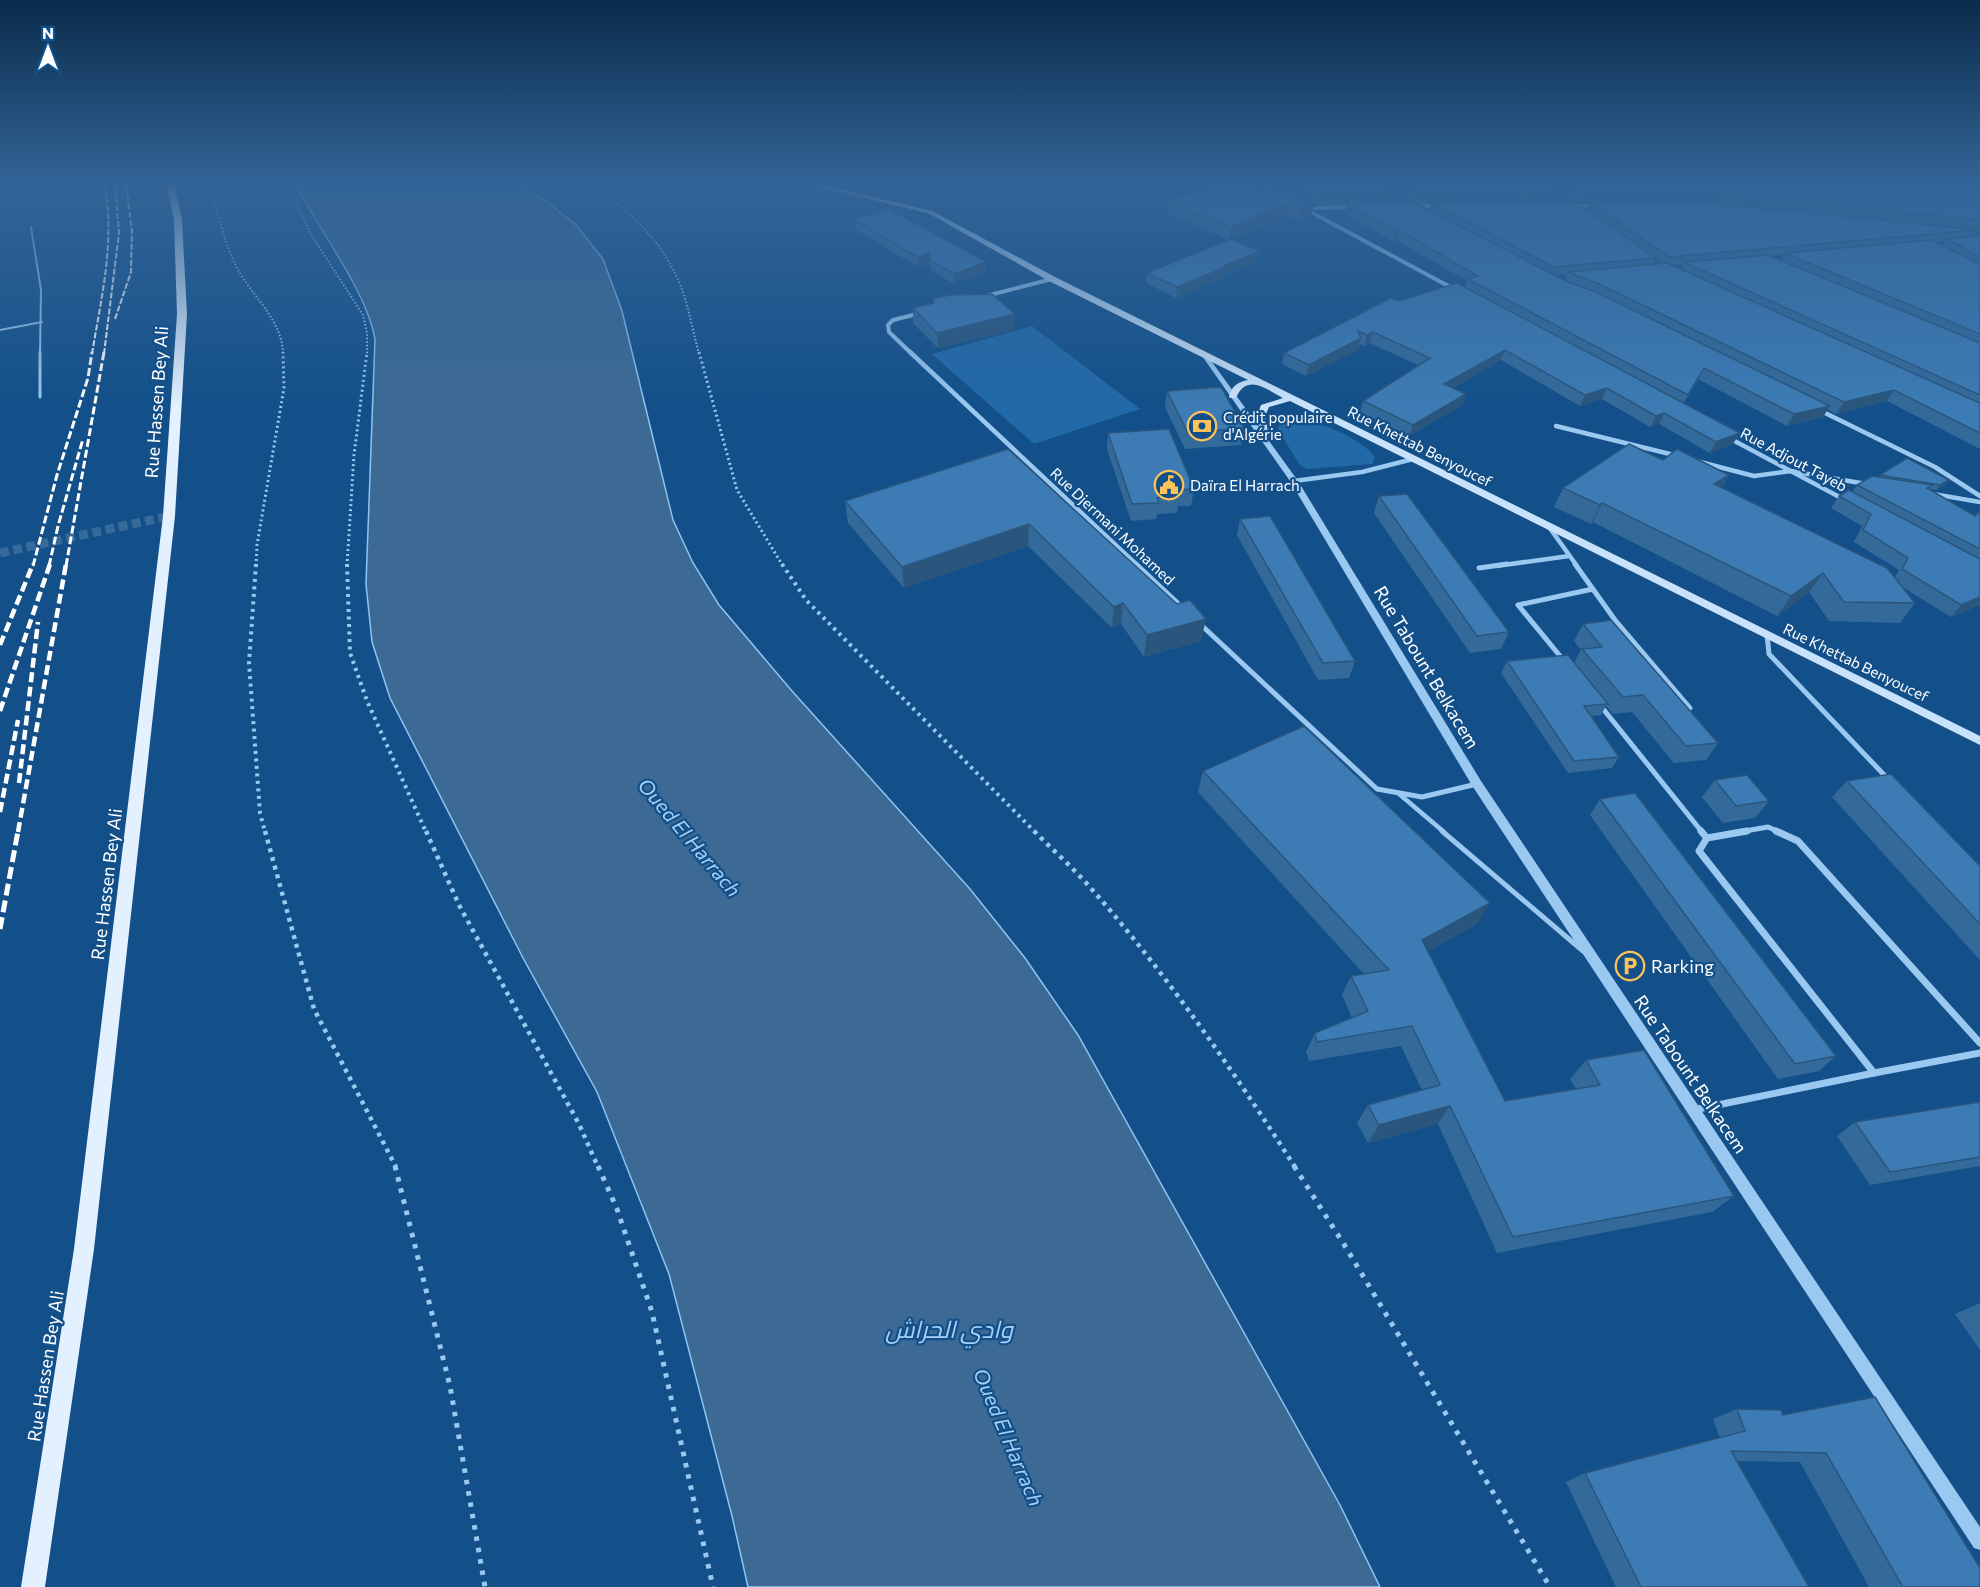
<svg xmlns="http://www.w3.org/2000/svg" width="1980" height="1587" font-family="Commissioner,Cairo,sans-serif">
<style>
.green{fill:#2269a8}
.water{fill:#3d6a94;stroke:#8cc4f3;stroke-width:1.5}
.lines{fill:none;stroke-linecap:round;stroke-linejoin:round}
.secondary-tunnel{stroke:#366a9b;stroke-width:9;stroke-dasharray:9 4.5;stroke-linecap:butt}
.path-far4{stroke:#9ac8f0;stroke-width:2;stroke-dasharray:1.5 2;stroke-linecap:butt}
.path-far3{stroke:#9ac8f0;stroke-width:3;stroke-dasharray:2 3;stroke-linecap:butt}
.path-far2{stroke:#9ac8f0;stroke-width:4;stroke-dasharray:3 4.5;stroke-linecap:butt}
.path-far1{stroke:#9ac8f0;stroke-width:4.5;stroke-dasharray:4 5;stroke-linecap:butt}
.path{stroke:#9ac8f0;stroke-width:5;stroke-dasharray:4.5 7;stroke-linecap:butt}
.service-far3{stroke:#9ac8f0;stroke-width:2}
.service-far2{stroke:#9ac8f0;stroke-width:3}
.service-far1{stroke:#9ac8f0;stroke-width:4.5}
.service{stroke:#9ac8f0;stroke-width:5}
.minor-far3{stroke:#9ac8f0;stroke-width:4}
.minor-far2{stroke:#9ac8f0;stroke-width:4.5}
.minor-far1{stroke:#9ac8f0;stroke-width:5}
.minor{stroke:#9ac8f0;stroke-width:7}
.tertiary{fill:#9ac8f0;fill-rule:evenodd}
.secondary{fill:#c8e2fb;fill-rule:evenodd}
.primary{fill:#e3f0ff;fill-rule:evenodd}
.rail-far3{stroke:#fff;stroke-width:2;stroke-dasharray:6 2;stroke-linecap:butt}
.rail-far2{stroke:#fff;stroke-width:3;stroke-dasharray:8 3;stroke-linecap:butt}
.rail-far1{stroke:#fff;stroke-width:4.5;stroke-dasharray:10 4.5;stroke-linecap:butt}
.rail{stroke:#fff;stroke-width:5;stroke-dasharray:12 5;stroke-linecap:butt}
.wall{fill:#346a9a;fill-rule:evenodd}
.shaded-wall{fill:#2a567d}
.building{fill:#3c7bb3;stroke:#2a567d;stroke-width:1.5}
.labels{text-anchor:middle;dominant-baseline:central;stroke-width:4.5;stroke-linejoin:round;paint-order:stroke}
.far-poi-label{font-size:15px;fill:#fff;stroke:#135089;text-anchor:start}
.far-street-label{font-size:15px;fill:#fff;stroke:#135089}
.street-label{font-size:18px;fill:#fff;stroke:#135089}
.poi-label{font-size:18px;fill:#fff;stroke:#135089;text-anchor:start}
.water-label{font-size:20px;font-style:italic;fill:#a6d1f7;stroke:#135089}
.near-water-label{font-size:24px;font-style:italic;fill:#a6d1f7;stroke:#135089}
</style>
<rect width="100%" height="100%" fill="#135089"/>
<g class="green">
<path d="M1032,326L1140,409L1034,444L932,354Z"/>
<path d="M1292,416C1311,418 1366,440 1375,458L1372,464L1307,469L1300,465L1278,430L1280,421Z"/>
</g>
<path class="water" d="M295,184H518L545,200L576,225L603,259L622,311L673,520L693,563L719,605L792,691L970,889L1025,958L1078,1035L1340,1505L1380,1587H748L732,1516L669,1274L597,1092L523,958L390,698L372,642L366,584L375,339C366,290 319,230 295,184Z"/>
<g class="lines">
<path class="secondary-tunnel" d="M0,553L169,516"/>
<g class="path-far4">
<path d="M209,184C217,209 225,246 237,268C252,296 283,321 283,354"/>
<path d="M287,184L312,236L363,315L367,333V354"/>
<path d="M587,184C629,209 663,241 681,287C689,308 693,332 699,354"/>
</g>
<g class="path-far3">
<path d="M699,352L737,490L783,566"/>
<path d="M256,566L257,545L284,388L283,352"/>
<path d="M347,566L354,455L367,352"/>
</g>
<g class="path-far2">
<path d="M256,564L249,663L260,813L265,832"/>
<path d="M347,564L350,653L367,701L426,832"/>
<path d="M782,564L806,600L1035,832"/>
</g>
<g class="path-far1">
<path d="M265,831L314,1009L396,1167"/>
<path d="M426,831L459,905L579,1124L598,1167"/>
<path d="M1034,831C1052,849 1072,867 1089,886C1166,973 1232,1069 1295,1167"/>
</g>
<g class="path">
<path d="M395,1166L450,1386L485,1587"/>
<path d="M598,1166L617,1209L652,1312L713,1587"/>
<path d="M1294,1166L1345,1246L1550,1587"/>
</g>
<g class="service-far3">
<path d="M31,227L41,290L40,354"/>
<path d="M0,330L42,322"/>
</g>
<path class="service-far2" d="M40,397V352"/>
<path class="service-far1" d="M1398,793L1444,832"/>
<path class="service" d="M1442,831L1583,951"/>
<g class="minor-far3">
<path d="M1245,184L1262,191"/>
<path d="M1415,206H1438"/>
<path d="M1574,206H1597"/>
<path d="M1307,208L1351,207"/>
<path d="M1307,210L1454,289"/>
<path d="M986,296L1052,279"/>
<path d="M912,354L889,332L888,325L893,320L921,313"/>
</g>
<g class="minor-far2">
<path d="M910,352L1138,566"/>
<path d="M1819,410L1935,467L1980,496"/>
<path d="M1556,426L1678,456"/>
<path d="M1729,438L1845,500"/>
<path d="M1700,462L1754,476L1791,471L1866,484"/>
<path d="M1294,481L1362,472L1413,459"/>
<path d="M1933,494L1980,502"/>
<path d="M1549,527L1577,566"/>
<path d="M1496,566L1569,556"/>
</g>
<g class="minor-far1">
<path d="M1136,564L1183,608"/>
<path d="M1575,564L1615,620L1690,708"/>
<path d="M1479,568L1507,564"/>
<path d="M1199,623L1377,789L1422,797L1477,784"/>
<path d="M1767,635L1769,654L1888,779"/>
<path d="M1565,662L1518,605L1593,589"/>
<path d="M1600,705L1702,832"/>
<path d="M1739,832L1768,827L1779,832"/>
</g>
<g class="minor">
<path d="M1701,831L1707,838"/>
<path d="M1747,831L1707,838L1699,851L1874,1073L1980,1053"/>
<path d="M1776,831L1798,841L1980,1043"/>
<path d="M1693,1110L1874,1073"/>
</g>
<path class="tertiary" d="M1200,351H1204L1298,481L1481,781L1980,1527V1550L1974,1548L1473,787L1290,481L1200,353Z"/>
<path class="secondary" d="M805,184H817L932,211L1055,277L1980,736V745L1290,401L1269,407L1265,416L1269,438L1262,440L1257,416L1261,405L1283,398C1266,389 1247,373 1236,398H1230L1229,396C1232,386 1238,382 1248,380L1049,281L928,213Z"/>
<path class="primary" d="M166,184H174L182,220L187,314L175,516L94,1249L45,1587H21L74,1249L163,516L177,314L174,220Z"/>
<g class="rail-far3">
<path d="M115,319L131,272L132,231L126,184"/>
<path d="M92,354C101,298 116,240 104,184"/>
<path d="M104,354L119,233L115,184"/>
</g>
<g class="rail-far2">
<path d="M33,566L57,475L88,378L92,352"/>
<path d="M49,566L58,526L83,439"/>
<path d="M66,566L104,352"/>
</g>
<g class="rail-far1">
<path d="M0,645L33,564"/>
<path d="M0,711L50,564"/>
<path d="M19,783L38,622"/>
<path d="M0,812L18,720"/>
<path d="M18,832L66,564"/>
</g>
<path class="rail" d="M0,929L18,831"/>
</g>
<g class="wall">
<path d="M1176,184H1204V188L1254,189L1255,184H1980V186L1969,185L1980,190V231H1978L1975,236H1980V449L1887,401L1836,414L1827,409L1823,417L1787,426L1698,379L1684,403L1733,444L1710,453L1659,424L1650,427L1602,399L1580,406L1501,360L1453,388L1466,394L1462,405L1409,436L1360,412L1363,401L1418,365L1370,343L1364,346L1360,344L1359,349L1306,376L1282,364L1284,353L1399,301L1465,287L1467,281L1396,240L1393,241L1355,220L1344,212L1346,204H1313H1314L1311,216L1299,221L1286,216L1229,240L1167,213L1168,201L1193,192L1177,185ZM1396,195L1409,202H1394ZM1564,195L1574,202H1561ZM1577,202H1590L1587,210ZM1417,203H1431L1429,210ZM1945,241L1942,246L1935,242ZM1784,255L1782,260L1772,256ZM1655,259L1662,264L1653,265ZM1683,264L1680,269L1671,265ZM1567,274L1565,280L1555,275Z"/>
<path d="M854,219L986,262V272L954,284L931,270L930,263L918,267L855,229Z"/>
<path d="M1257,261L1225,275L1224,277L1176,298L1146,283L1147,273Z"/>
<path d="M913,308L1015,330L938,348L913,323Z"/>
<path d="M1167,391L1244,428L1241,445L1185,449L1165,407Z"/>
<path d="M1108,433L1194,489L1191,506H1178L1177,513L1157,514L1156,519L1131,521L1107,449Z"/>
<path d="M1008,449L1201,641L1144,657L1121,624L1112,628L1028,546L904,588L848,523L845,501Z"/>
<path d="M1663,460L1729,475L1722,488L1895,577L1899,570L1854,542L1862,526L1831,508L1839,496L1852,492L1857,485L1878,477L1880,475L1945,485L1936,490L1930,489L1975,516L1980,511V605H1979L1951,617L1904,588L1915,603L1900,623L1829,621L1809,592L1777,616L1593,522L1591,524L1554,507L1563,488Z"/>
<path d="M1379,496L1509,632L1501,649L1470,653L1374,513Z"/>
<path d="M1240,519L1355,661L1349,678L1318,680L1237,535Z"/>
<path d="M1583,624L1718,743L1706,760L1674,763L1632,712L1613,714L1606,706L1601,715L1591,716L1619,757L1612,768L1568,773L1501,673L1507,661L1574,663L1581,650L1574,641Z"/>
<path d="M1203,771L1477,924L1428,951L1505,1101L1576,1089L1570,1079L1586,1060L1734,1196L1712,1212L1497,1253L1438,1124L1368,1143L1357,1123L1368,1105L1422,1090L1401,1046L1309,1061L1306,1052L1315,1033L1352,1018L1342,995L1351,976L1364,974L1198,792Z"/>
<path d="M1715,780L1769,801L1755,818L1723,823L1702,797Z"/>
<path d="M1847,781L1980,866V960L1832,797Z"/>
<path d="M1600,799L1836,1056L1819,1071L1778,1079L1590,815Z"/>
<path d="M1980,1102V1166L1870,1185L1837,1136L1855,1122Z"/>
<path d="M1980,1303V1350L1955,1314Z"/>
<path d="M1737,1409L1783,1415L1980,1587H1869L1800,1462L1737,1461L1809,1587H1616L1566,1482L1585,1473L1720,1438L1713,1419Z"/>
</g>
<g class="shaded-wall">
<path d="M1288,204L1286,216L1229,240L1231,227Z"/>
<path d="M1314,204L1311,216L1299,221L1302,209Z"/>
<path d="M1395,230H1399L1396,240L1393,241Z"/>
<path d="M1259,251L1257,261L1225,275L1224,277L1176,298L1177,287Z"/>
<path d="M930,253V263L918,267L917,257Z"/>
<path d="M986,262V272L954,284V274Z"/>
<path d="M1015,314V330L938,348L937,333Z"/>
<path d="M1373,332L1370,343L1364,346L1367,335Z"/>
<path d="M1361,338L1359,349L1306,376L1309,365Z"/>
<path d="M1505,350L1501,360L1441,395L1444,384Z"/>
<path d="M1607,388L1602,399L1580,406L1585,395Z"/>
<path d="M1894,390L1887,401L1836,414L1844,402Z"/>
<path d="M1466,394L1462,405L1409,436L1413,425Z"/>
<path d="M1830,406L1823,417L1787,426L1794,414Z"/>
<path d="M1664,413L1659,424L1650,427L1656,416Z"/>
<path d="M1740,433L1733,444L1710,453L1716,442Z"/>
<path d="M1729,475L1718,494L1714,484Z"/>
<path d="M1949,480L1945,485L1936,490L1940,485Z"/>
<path d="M1602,503L1593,522L1591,524L1600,505Z"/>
<path d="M1029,524L1028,546L904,588L902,567Z"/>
<path d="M1823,573L1809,592L1777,616L1791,596Z"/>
<path d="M1980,597V603L1979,605L1951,617L1961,605Z"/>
<path d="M1123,603L1121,624L1112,628L1114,607Z"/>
<path d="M1206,619L1201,641L1144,657L1147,635Z"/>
<path d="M1490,903L1477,924L1412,961L1422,940Z"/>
<path d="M1450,1106L1438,1124L1368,1143L1379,1125Z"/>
</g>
<g class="building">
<path d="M1214,184H1243L1261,191L1258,184H1265L1314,204L1302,209L1288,204L1231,227L1168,201Z"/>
<path d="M1283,184H1376L1396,193L1307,194Z"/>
<path d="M1396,184H1553L1565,192L1416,193Z"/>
<path d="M1567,184H1967L1980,190V220L1702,192H1579Z"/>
<path d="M1346,202H1413L1568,282L1596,292L1830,406L1794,414L1704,368L1688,395L1468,279L1478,276L1399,230H1395L1357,210Z"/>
<path d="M1576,202L1656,258L1554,267L1431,203Z"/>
<path d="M1590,202H1701L1979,230L1669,257Z"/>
<path d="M889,209L986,262L954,274L930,260V253L917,257L854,219Z"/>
<path d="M1980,236V257L1947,239Z"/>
<path d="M1231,239L1259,251L1224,266L1226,267L1177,287L1147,273Z"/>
<path d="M1932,240L1980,265V334L1785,253Z"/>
<path d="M1768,255L1980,343V395L1684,262Z"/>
<path d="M1667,263L1980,403V433L1894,390L1844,402L1599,284L1568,272Z"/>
<path d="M1457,283L1740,433L1716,442L1664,413L1656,416L1607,388L1585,395L1505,350L1444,384L1466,394L1413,425L1363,401L1430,358L1373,332L1367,335L1358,331L1361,338L1309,365L1284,353L1391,298L1399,301Z"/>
<path d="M992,294L1015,314L937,333L913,308L934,303L933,299L949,295Z"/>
<path d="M1221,387L1244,428L1188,433L1167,391Z"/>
<path d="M1169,429L1194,489L1178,490L1180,496L1157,498L1159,503L1132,504L1108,433Z"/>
<path d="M1629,444L1663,460L1677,449L1729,475L1714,484L1887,568L1915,603L1844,602L1823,573L1791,596L1602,503L1600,505L1563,488Z"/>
<path d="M1008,449L1177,604L1190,600L1206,619L1147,635L1123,603L1114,607L1029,524L902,567L845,501Z"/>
<path d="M1907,458L1949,480L1940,485L1880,475Z"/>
<path d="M1872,476L1933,485L1927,488L1975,516L1980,511V549L1857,485Z"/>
<path d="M1849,490L1980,559V597L1961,605L1902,569L1908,558L1863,530L1871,514L1839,496Z"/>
<path d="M1407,494L1509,632L1477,636L1379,496Z"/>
<path d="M1270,516L1355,661L1323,663L1240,519Z"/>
<path d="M1611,620L1718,743L1686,746L1643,695L1623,697L1582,649L1602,647L1583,624Z"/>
<path d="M1568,655L1608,704L1584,706L1619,757L1574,761L1507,661Z"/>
<path d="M1304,726L1490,903L1422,940L1505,1101L1600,1085L1586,1060L1644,1050L1734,1196L1513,1237L1450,1106L1379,1125L1368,1105L1440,1085L1412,1026L1317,1042L1315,1033L1368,1011L1351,976L1389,970L1203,771Z"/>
<path d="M1891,774L1980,866V924L1847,781Z"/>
<path d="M1747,775L1769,801L1736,806L1715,780Z"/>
<path d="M1635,793L1836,1056L1795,1064L1600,799Z"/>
<path d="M1980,1102V1157L1890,1172L1855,1122Z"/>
<path d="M1875,1397L1980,1568V1587H1903L1826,1453L1731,1451L1809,1587H1641L1585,1473L1745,1431L1737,1409L1781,1410L1783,1415Z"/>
</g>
<linearGradient id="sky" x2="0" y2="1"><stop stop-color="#0a2c4b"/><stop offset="0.45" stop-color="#336497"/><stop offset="1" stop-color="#336497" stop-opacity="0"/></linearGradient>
<rect width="1980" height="406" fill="url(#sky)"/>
<defs>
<g id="bank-ring" transform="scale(1.5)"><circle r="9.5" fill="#135089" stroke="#ffc259" stroke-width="1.5"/><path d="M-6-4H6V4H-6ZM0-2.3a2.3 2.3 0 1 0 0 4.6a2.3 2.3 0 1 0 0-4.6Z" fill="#ffc259"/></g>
<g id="civic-ring" transform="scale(1.5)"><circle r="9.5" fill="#135089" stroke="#ffc259" stroke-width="1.5"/><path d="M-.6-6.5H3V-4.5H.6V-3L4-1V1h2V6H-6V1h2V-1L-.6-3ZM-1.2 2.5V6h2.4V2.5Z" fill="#ffc259"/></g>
<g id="parking-ring" transform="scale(1.5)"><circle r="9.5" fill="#135089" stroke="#ffc259" stroke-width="1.5"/><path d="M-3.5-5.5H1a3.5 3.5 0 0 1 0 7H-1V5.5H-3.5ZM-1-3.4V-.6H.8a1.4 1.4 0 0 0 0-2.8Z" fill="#ffc259"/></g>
</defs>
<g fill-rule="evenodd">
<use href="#bank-ring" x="1202" y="426"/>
<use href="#civic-ring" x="1169" y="485"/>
<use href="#parking-ring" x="1630" y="966"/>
</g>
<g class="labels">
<g class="far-poi-label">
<text x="1223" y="417">Crédit populaire<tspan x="1223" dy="17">d'Algérie</tspan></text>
<text x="1190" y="485">Daïra El Harrach</text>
</g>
<g class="far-street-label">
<text transform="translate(1420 446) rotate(27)">Rue Khettab Benyoucef</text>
<text transform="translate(1794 459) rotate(28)">Rue Adjout Tayeb</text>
<text transform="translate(1113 526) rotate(43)">Rue Djermani Mohamed</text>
<text transform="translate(1856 662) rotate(26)">Rue Khettab Benyoucef</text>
</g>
<g class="street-label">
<text transform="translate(156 402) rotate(-86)">Rue Hassen Bey Ali</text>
<text transform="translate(1427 667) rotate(59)">Rue Tabount Belkacem</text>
<text transform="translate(106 884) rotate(-83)">Rue Hassen Bey Ali</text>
<text transform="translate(1691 1074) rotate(56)">Rue Tabount Belkacem</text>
<text transform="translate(45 1366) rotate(-81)">Rue Hassen Bey Ali</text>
</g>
<g class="poi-label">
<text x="1651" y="966">Rarking</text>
</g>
<g class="water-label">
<text transform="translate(690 837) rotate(50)">Oued El Harrach</text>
<text transform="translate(1009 1437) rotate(67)">Oued El Harrach</text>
</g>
<g class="near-water-label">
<text x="949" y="1328">وادي الحراش</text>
</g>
</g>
<g transform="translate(48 48)" stroke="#135089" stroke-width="4.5" paint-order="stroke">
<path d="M0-4.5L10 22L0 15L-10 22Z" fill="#ffffff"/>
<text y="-9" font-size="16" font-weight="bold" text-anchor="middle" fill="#ffffff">N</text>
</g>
</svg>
